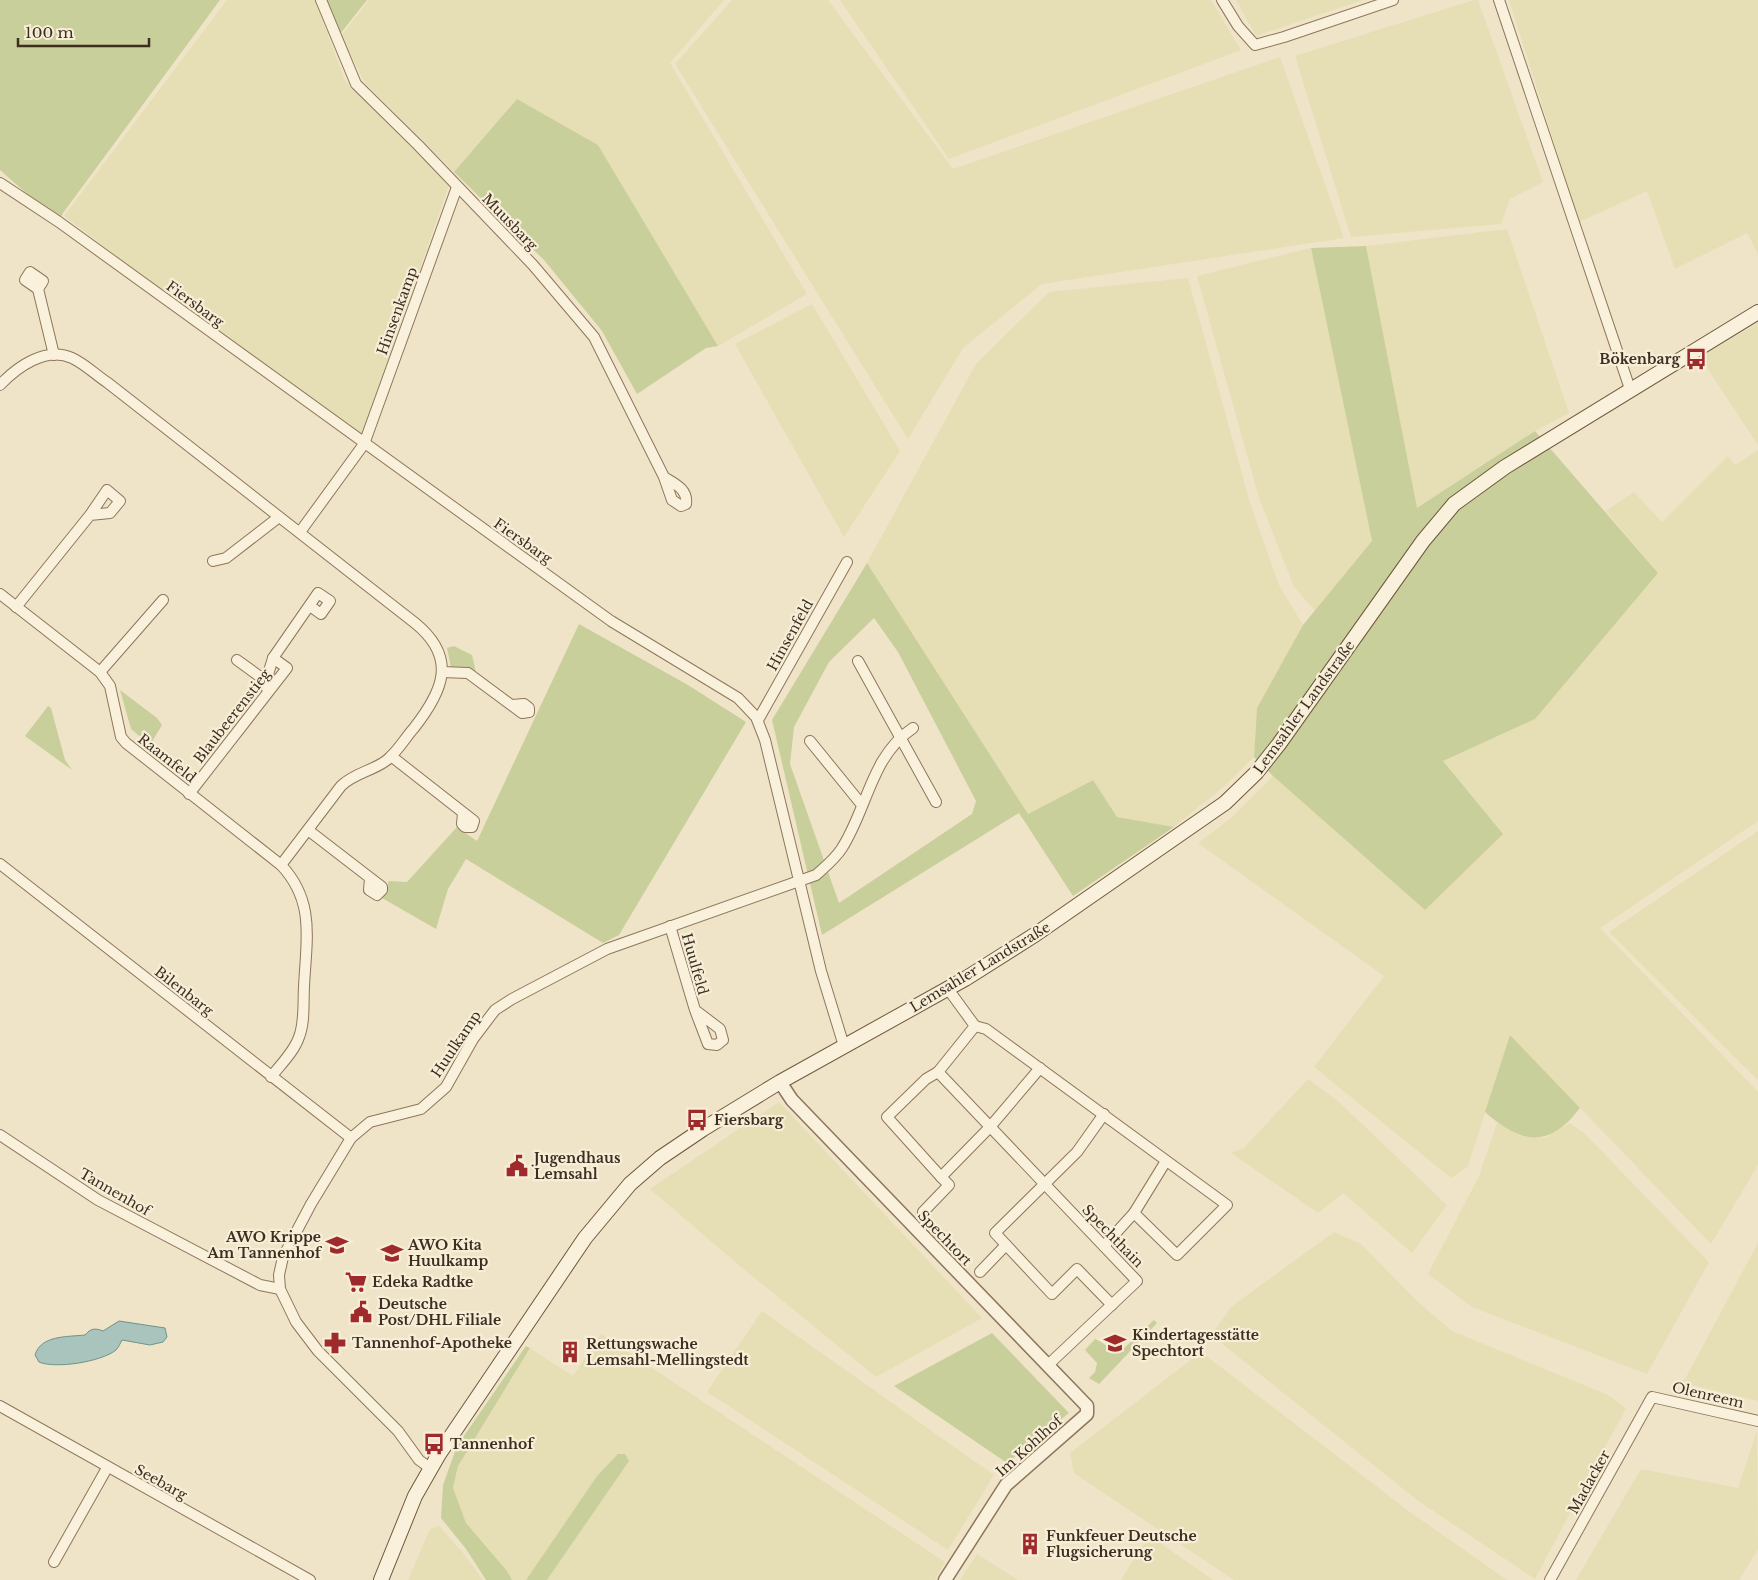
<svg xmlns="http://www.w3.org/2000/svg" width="1758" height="1580" font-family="'Libre Baskerville',serif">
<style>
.farmland{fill:#e6deb5}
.green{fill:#c9cf9b;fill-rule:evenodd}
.water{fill:#a9c4bc;stroke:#6f938a}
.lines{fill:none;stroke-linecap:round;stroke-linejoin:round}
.minor-casing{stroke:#8d765c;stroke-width:12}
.tertiary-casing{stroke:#8d765c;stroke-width:15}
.secondary-casing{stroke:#6f573f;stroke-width:16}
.minor{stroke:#faf1dc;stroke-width:10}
.tertiary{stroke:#faf1dc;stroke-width:12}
.secondary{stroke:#faf1dc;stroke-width:14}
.labels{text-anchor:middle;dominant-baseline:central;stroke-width:4.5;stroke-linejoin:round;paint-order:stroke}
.street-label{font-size:14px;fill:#3d2e20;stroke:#f7eed8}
.poi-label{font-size:14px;font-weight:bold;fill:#3d2e20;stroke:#f7eed8;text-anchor:start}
</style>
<rect width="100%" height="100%" fill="#f0e4c8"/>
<g class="farmland">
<path d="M227,0H315L345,81L450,182L360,440L64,216Z"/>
<path d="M369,0H724L670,63L807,294L718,346L598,145L517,99L454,172L365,83L341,36Z"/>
<path d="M732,0H828L953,169L1280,57L1344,238L1042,284L963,348L908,439L675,64Z"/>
<path d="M840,0H1211L1241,50L949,159Z"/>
<path d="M1236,0H1363L1256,36Z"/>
<path d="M1474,0H1478L1543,182L1510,199L1501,224L1351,237L1295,56Z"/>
<path d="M1509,0H1758V254L1747,233L1675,269L1647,191L1579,222Z"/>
<path d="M1507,229L1569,413L1535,431L1417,509L1366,246Z"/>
<path d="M1311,248L1372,541L1315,611L1294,587L1259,498L1197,276Z"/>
<path d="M1188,278L1250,503L1279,585L1303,625L1257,708L1254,757L1227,784L1174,827L1117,817L1092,780L1028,814L867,563L976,364L1049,292Z"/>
<path d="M812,304L900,451L844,537L735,344Z"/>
<path d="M1758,323V445L1700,357Z"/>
<path d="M1758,450V821L1600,928L1758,1092V1165L1711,1244L1510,1035L1468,1166L1451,1178L1314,1067L1384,976L1198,843L1230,819L1273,776L1425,910L1443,761L1535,718L1658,573L1606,511L1634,492L1662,522L1728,456L1735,465Z"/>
<path d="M1758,831V1080L1609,932Z"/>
<path d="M1308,1079L1338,1101L1447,1205L1412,1253L1343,1193L1318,1213L1231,1153L1244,1148Z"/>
<path d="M779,1102L982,1318L876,1377L741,1267L650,1189Z"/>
<path d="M1497,1123L1520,1136L1545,1138L1569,1123L1584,1133L1709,1262L1647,1374L1472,1307L1428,1274L1479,1176Z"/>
<path d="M1334,1232L1361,1244L1419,1303L1452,1331L1608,1395L1626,1408L1535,1579L1417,1500L1211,1335L1232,1306Z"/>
<path d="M1758,1243V1401L1683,1383Z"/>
<path d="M762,1311L994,1475L948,1550L707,1392Z"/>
<path d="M601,1334L945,1562L935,1580H547L629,1461L597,1476L526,1580H512L507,1571L466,1523L453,1489L458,1466L530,1348L573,1376Z"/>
<path d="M1201,1352L1410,1512L1507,1580H1234L1074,1473L1070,1453Z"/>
<path d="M1757,1431L1758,1549L1739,1580H1576L1641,1469L1738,1488Z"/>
<path d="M439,1526L463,1553L483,1580H408L430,1529Z"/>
<path d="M1149,1535L1213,1580H1121Z"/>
<path d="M977,1554L1018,1580H960Z"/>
</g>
<g class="green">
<path d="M0,0H220L63,213L59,222L0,170Z"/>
<path d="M327,0H367L340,34Z"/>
<path d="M517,99L598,145L718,346L706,348L637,394L602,331L544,260L454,172Z"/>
<path d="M1366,246L1417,508L1535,431L1658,573L1535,719L1443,761L1503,834L1425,910L1273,776L1254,757L1257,708L1303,625L1372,541L1311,248Z"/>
<path d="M867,563L1028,814L1093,780L1117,817L1174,827L1073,896L1019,813L822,935L772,720ZM874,618L898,652L976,801L972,814L839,903L790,764L794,727L829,662Z"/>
<path d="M579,624L688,685L746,722L619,935L603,943L466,859L448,889L436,929L382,898L389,881L407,882L457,827L477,841Z"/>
<path d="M454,646L472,655L476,672L451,668L447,648Z"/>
<path d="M120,690L157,718L162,725L150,745L131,729Z"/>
<path d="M48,706L51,708L65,760L72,770L25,736Z"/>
<path d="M1510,1035L1580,1108C1549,1149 1521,1144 1485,1112Z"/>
<path d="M1154,1320L1157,1323L1099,1384L1089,1378L1095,1372L1097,1363L1085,1350L1095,1339C1104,1342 1112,1352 1120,1352Z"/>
<path d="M992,1333L1069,1413L1007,1463L894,1386Z"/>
<path d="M526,1346L530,1348L458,1466L453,1488L466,1523L507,1571L512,1580H486L466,1549L441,1518L443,1485L457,1446Z"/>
<path d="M618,1454H625L629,1461L547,1580H526L597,1476Z"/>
</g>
<path class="water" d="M119,1321L165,1328L167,1337L163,1342L150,1345L122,1340C120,1344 118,1348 116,1350C101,1362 55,1369 39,1362L35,1355C41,1335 67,1337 85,1335C91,1328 95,1328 103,1331Z"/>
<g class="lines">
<g class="minor-casing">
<g id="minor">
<path d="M321,0L356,84L418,145L533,265L594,337L664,477L672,500L681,506L686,504C688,489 675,484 664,477"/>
<path d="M1222,0L1238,26L1255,45L1284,37L1393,0"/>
<path d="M1499,0L1630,389"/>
<path d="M0,183L59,222L611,621L738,698L756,717L765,740L821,971L844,1046"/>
<path d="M38,289L25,280L30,272L43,281L38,289L54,355"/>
<path d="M0,385C17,367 46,346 72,358C85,364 96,375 108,383L415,623C458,658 443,691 414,728C405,738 398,751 387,760C373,771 354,773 341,786L281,865"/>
<path d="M300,532L364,444L457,187"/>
<path d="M213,561L226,558L279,517"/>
<path d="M0,594L100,672L110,686L121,737L126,743L281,865C316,902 306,941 304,987C303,1003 305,1022 299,1037C294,1052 281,1064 271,1077"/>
<path d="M16,607L90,515L107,490L120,501L110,513L90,515"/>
<path d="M237,660L266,681V687"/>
<path d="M858,661L936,802"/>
<path d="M100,672L163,600"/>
<path d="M442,672L468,673L522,713L529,712V708L524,704L512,705"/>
<path d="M266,681L273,658L318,593L330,601L321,614L310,606"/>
<path d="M758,720L847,562"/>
<path d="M810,741L862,805"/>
<path d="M391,756L474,821L472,827H465L462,824L463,813"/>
<path d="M189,794L287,668L273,658"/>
<path d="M308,830L382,887V890L377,895L369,890L370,878"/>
<path d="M0,864L351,1138"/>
<path d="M670,926L695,1010L708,1044L717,1045L723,1040L720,1029L695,1010"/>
<path d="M948,989L975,1026L938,1072L1137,1281L1048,1365"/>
<path d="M975,1026L986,1029L1227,1205L1177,1255L1134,1213L1166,1161"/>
<path d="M938,1072L926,1079L887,1117L941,1177L990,1127L1040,1068"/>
<path d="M1104,1114L1077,1152L995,1233L1052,1294L1077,1269L1112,1305"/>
<path d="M0,1135L98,1200L260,1285L280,1289"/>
<path d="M923,1212L949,1185L941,1177"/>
<path d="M1104,1246L1134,1213"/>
<path d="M980,1272L1006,1245"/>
<path d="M0,1406L310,1580"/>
<path d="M430,1468L419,1460L398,1431L318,1351L296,1322L280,1289L279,1275L283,1257L311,1204L351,1138L370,1122L421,1109L446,1087L473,1039L495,1010L512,999L607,949L816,875C825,867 836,858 842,848C868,807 871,756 913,728"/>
<path d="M54,1562L107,1468"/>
<path d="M1550,1580L1652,1397L1758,1421"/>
</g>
</g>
<g class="tertiary-casing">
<path id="tertiary" d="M780,1082L792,1100L1087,1406V1414L1006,1485L945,1580"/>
</g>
<g class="secondary-casing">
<path id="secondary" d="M381,1580L415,1496L439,1454L585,1238L630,1184L660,1158L703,1129L780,1082L965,979L1036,934L1225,803L1256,773L1279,744L1423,541L1454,504L1505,467L1758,312"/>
</g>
<use href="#minor" class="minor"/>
<use href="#tertiary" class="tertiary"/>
<use href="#secondary" class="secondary"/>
</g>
<defs>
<g id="bus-bare" transform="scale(1.725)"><path d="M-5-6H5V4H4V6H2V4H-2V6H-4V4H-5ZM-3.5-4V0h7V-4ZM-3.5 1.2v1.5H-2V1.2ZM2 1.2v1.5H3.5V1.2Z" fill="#9e2a2b" stroke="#f7eed8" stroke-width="2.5" paint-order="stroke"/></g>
<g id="civic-bare" transform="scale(1.725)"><path d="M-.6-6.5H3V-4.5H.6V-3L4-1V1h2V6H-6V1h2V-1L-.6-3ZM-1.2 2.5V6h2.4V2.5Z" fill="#9e2a2b" stroke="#f7eed8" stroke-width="2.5" paint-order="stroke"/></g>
<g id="school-bare" transform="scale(1.725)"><path d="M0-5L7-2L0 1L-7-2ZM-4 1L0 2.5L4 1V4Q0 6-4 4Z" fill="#9e2a2b" stroke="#f7eed8" stroke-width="2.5" paint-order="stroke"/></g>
<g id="supermarket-bare" transform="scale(1.725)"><path d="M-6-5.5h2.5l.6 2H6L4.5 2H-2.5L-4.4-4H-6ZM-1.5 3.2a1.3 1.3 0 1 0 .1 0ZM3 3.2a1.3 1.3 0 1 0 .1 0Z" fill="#9e2a2b" stroke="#f7eed8" stroke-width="2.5" paint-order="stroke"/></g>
<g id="pharmacy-bare" transform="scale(1.725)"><path d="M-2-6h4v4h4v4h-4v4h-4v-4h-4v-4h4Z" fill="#9e2a2b" stroke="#f7eed8" stroke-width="2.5" paint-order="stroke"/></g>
<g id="building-bare" transform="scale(1.725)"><path d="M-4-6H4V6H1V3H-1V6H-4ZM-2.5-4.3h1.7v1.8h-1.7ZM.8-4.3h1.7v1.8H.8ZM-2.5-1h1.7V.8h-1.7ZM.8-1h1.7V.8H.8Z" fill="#9e2a2b" stroke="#f7eed8" stroke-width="2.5" paint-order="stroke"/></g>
</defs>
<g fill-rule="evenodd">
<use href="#bus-bare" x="1696" y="359"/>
<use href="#bus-bare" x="697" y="1120"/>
<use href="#civic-bare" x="517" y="1166"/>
<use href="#school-bare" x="337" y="1245"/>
<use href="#school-bare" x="392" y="1253"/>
<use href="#supermarket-bare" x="356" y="1282"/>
<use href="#civic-bare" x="361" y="1312"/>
<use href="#pharmacy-bare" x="335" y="1343"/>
<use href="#school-bare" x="1115" y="1343"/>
<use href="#building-bare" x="570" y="1352"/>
<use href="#bus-bare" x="434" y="1444"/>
<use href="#building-bare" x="1030" y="1544"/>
</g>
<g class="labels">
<g class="street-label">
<text transform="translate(510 222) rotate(46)">Muusbarg</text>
<text transform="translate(195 304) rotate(36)">Fiersbarg</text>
<text transform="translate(397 311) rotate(-70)">Hinsenkamp</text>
<text transform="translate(523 541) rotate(35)">Fiersbarg</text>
<text transform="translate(790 635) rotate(-61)">Hinsenfeld</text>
<text transform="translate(1304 707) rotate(-54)">Lemsahler Landstraße</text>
<text transform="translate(232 716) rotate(-52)">Blaubeerenstieg</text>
<text transform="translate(167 758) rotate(38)">Raamfeld</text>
<text transform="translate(695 964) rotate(74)">Huulfeld</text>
<text transform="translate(980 967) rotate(-31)">Lemsahler Landstraße</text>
<text transform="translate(184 991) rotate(38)">Bilenbarg</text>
<text transform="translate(456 1044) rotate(-56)">Huulkamp</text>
<text transform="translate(115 1192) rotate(30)">Tannenhof</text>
<text transform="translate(1113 1236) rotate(46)">Spechthain</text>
<text transform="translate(945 1238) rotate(46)">Spechtort</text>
<text transform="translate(1708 1395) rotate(13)">Olenreem</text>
<text transform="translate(1029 1446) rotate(-42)">Im Kohlhof</text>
<text transform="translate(161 1482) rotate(29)">Seebarg</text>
<text transform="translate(1589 1482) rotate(-61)">Madacker</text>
</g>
<g class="poi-label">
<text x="1680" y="359" text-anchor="end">Bökenbarg</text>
<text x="714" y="1120">Fiersbarg</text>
<text x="534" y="1158">Jugendhaus<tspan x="534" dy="16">Lemsahl</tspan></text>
<text x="321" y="1237" text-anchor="end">AWO Krippe<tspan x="321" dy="16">Am Tannenhof</tspan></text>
<text x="408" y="1245">AWO Kita<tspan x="408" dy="16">Huulkamp</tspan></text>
<text x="372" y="1282">Edeka Radtke</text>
<text x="378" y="1304">Deutsche<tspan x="378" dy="16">Post/DHL Filiale</tspan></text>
<text x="1132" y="1335">Kindertagesstätte<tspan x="1132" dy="16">Spechtort</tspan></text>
<text x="352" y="1343">Tannenhof-Apotheke</text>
<text x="586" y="1344">Rettungswache<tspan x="586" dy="16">Lemsahl-Mellingstedt</tspan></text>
<text x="450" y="1444">Tannenhof</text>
<text x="1046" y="1536">Funkfeuer Deutsche<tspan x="1046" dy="16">Flugsicherung</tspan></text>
</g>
</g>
<path d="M18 38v8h131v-8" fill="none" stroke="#3d2e20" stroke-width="2.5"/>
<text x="25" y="38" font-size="15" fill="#3d2e20" stroke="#f7eed8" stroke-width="4" paint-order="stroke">100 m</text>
</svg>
